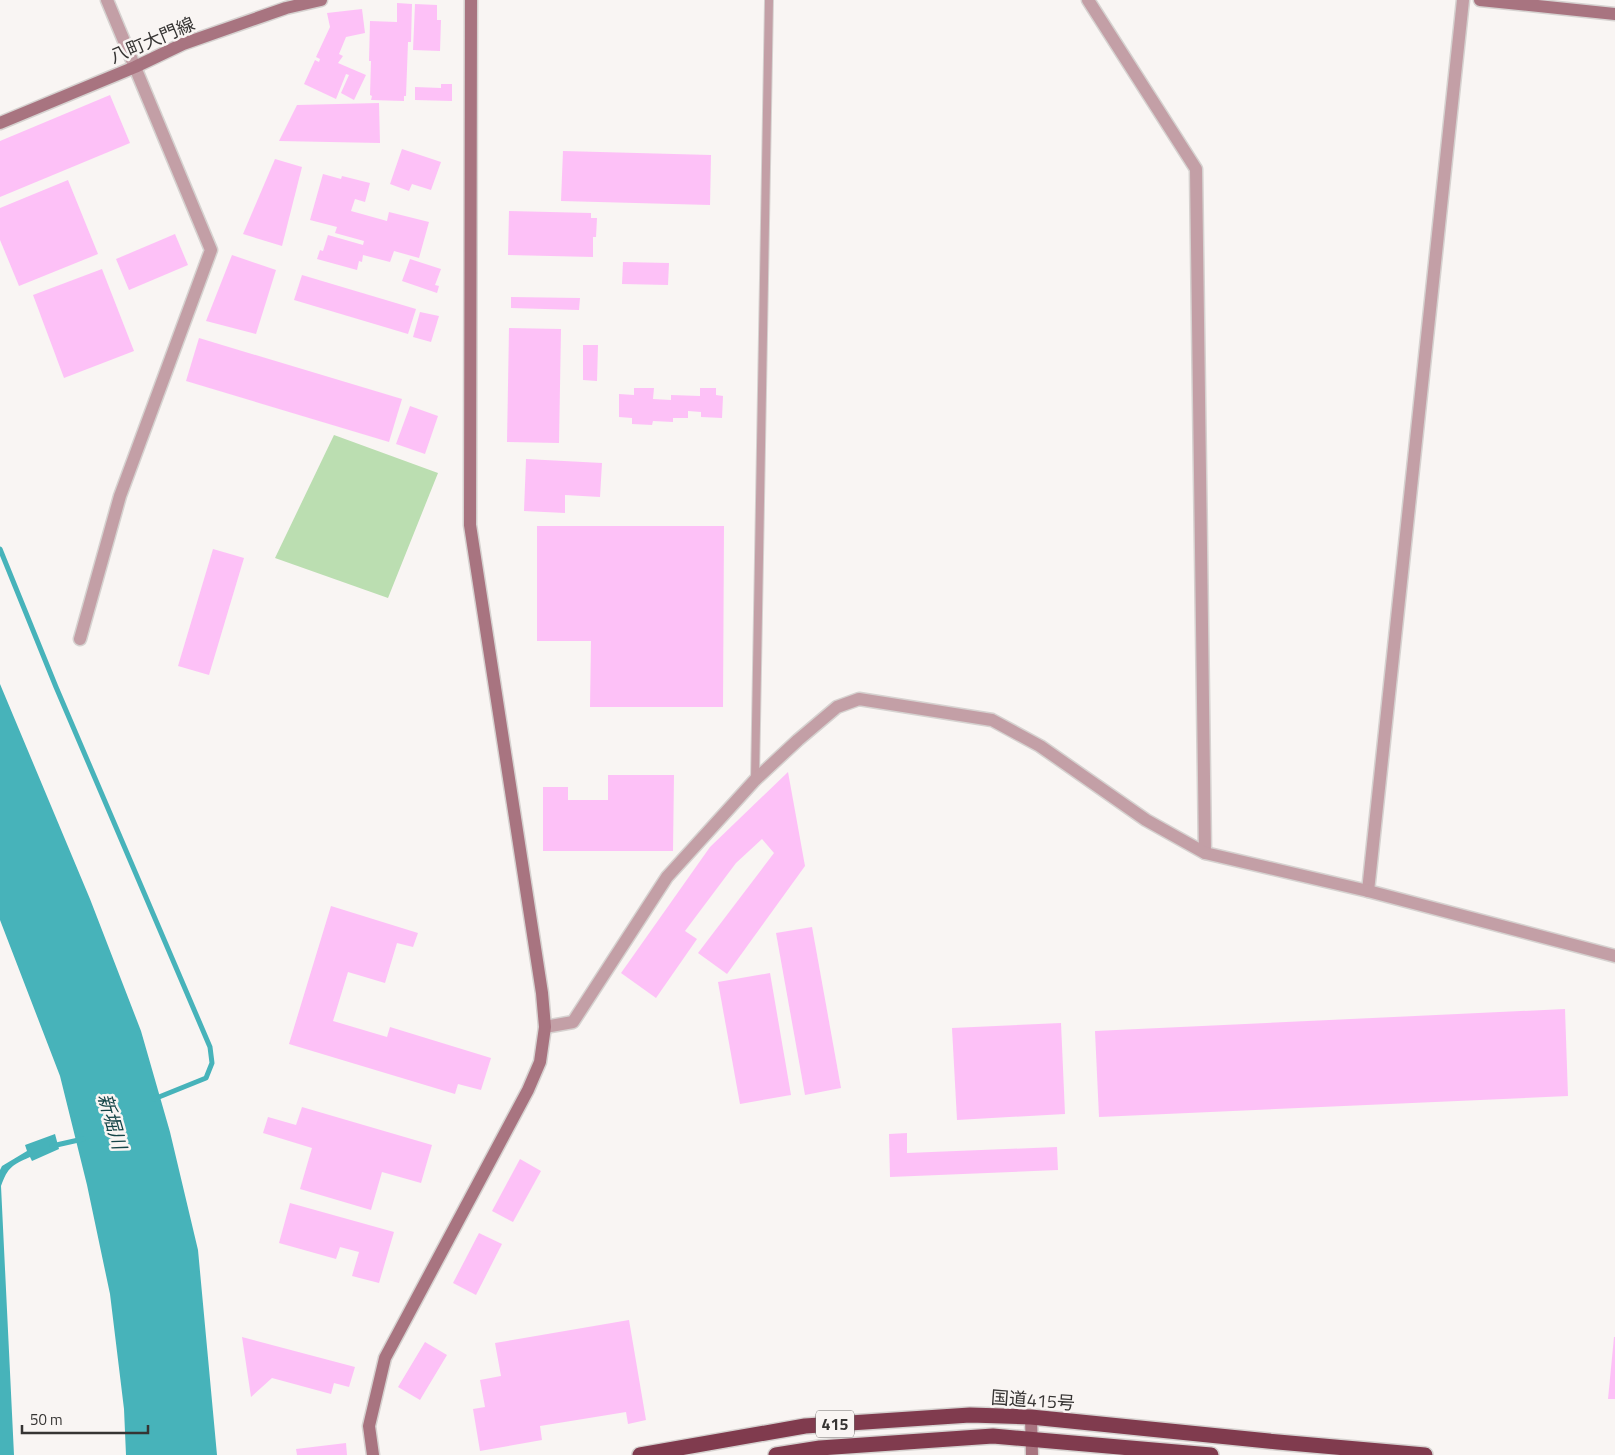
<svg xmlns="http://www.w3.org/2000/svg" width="1615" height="1455" font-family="'Titillium Web','Noto Sans JP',sans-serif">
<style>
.green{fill:#bbdeb1}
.water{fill:#47b3ba}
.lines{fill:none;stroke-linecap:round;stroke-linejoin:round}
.stream{stroke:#47b3ba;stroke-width:5}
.building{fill:#fdc1f7}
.lane-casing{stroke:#d6d2d0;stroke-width:10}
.street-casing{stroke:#d6d2d0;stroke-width:15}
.secondary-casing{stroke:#d6d2d0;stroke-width:15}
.highway-casing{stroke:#d6d2d0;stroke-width:18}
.lane{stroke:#c39fa6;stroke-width:8}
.street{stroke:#c39fa6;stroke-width:12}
.secondary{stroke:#a87480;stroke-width:12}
.highway{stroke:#803b4e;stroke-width:15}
.labels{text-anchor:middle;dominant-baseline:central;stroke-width:5;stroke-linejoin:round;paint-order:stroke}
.shield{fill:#f9f5f3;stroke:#706e6d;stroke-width:1}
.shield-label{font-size:16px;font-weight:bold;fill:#363433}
.street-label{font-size:18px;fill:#363433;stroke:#f9f5f3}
.water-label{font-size:19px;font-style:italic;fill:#154548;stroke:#f9f5f3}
</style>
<rect width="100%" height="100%" fill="#f9f5f3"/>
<path class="green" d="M334,435L438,473L388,598L275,558Z"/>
<g class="water">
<path d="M0,684L90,899L141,1031L170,1132L198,1250L217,1455H126L124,1409L110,1294L87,1185L60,1076L0,920Z"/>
<path d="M55,1134L59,1149L32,1161L30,1157C12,1165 8,1167 1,1186L14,1455H0V1170L2,1166L27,1151L25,1145Z"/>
</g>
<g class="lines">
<g class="stream">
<path d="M0,549L56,687L210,1047L212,1063L206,1078L154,1099"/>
<path d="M52,1146L83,1139"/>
</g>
</g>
<g class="building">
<path d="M397,3L412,4L411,42H408L406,96H404V101L371,100L372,96L370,95L371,61H369L370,21L397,22Z"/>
<path d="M415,4L437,5V20H441L440,51L413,50Z"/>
<path d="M362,9L365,33L346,37L339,54L343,56L338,63L366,75L354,100L341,93L349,75L346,74L336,99L304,84L315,60L319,62L320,59L316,57L330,27L327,13Z"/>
<path d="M441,84H452V101L415,100V87L441,88Z"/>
<path d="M110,95L130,143L0,197V141Z"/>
<path d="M379,103L380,143L279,141L297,105Z"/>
<path d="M402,149L441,162L431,190L412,184L409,191L390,184Z"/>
<path d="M563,151L711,155L710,205L561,201Z"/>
<path d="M275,159L302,167L282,246L243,234Z"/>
<path d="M323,174L341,179L342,176L370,183L365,202L355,199L351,211L387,221L389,212L429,222L419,258L394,251L390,262L363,255L362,262L359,261L357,270L317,259L320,250L323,251L328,235L363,245L364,241L335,233L337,227L310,220Z"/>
<path d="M68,180L98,254L19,286L0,240V208Z"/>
<path d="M509,211L591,213V218H597L596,237H593V257L508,255Z"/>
<path d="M175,234L188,265L129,290L116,259Z"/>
<path d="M232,255L276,270L256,334L206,321Z"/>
<path d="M410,259L441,269L435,285L439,286L437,293L402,281Z"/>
<path d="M623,262L669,263L668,285L622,284Z"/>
<path d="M102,269L134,351L64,378L33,295Z"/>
<path d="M302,275L416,309L408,334L294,300Z"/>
<path d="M511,297L580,298L579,310L511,308Z"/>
<path d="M420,312L439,316L431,342L413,337Z"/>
<path d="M509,328L561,329L559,443L507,442Z"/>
<path d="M199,338L402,399L389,442L186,381Z"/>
<path d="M583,345H598L597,381L583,380Z"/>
<path d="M634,388H654L653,399L671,400V395L700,396V388H716V395L723,396L722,418L701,417V412L688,411V418H673V422L653,421L652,425L632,424V418L619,417V394L634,395Z"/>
<path d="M410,406L438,416L425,454L396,444Z"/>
<path d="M526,459L602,463L600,497L565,495V513L524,511Z"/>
<path d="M537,526H724L723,707H590L591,641H537Z"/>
<path d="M213,549L244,558L209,675L178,666Z"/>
<path d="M788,772L805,866L727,974L698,953L774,853L762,839L736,863L685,931L697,939L656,998L621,973L710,847Z"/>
<path d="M608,775H674L673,851H543V787H568V800H608Z"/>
<path d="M331,906L418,933L413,947L397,943L385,983L348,972L333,1021L387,1037L390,1027L491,1058L481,1090L458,1084L455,1094L289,1044Z"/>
<path d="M812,927L841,1088L805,1095L776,933Z"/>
<path d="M770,973L791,1095L740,1104L718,982Z"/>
<path d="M1565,1009L1568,1096L1099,1117L1095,1031Z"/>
<path d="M1061,1023L1065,1114L957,1120L952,1028Z"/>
<path d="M302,1107L432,1145L421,1183L382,1172L371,1210L300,1189L312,1148L263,1133L268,1117L296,1125Z"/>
<path d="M907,1133V1153L1057,1147L1058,1170L890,1177L889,1134Z"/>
<path d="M520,1159L541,1171L513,1222L492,1211Z"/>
<path d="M290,1203L394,1232L379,1283L352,1276L359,1252L340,1247L336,1259L279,1243Z"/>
<path d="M479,1233L502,1244L476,1295L453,1283Z"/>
<path d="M629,1320L646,1420L628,1424L626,1412L540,1426L542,1440L480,1451L473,1409L485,1407L480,1380L501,1376L495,1343Z"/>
<path d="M242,1337L355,1367L349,1387L334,1383L331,1394L272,1378L251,1397Z"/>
<path d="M1614,1337H1615V1399H1608Z"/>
<path d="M425,1342L447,1355L420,1400L398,1387Z"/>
<path d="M346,1443L347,1455H297L296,1449Z"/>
</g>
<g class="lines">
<g class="lane-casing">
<path id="lane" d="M755,780L769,0"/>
</g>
<g class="street-casing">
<g id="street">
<path d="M1088,0L1196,169L1205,853"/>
<path d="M80,639L120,496L211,250L107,0"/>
<path d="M1368,891L1463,0"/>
<path d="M545,1027L573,1022L667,877L755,780L798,740L837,707L859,699L992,720L1040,746L1146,820L1205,853L1368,891L1615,956"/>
</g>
</g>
<g class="secondary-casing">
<g id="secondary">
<path d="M1480,0L1615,14"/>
<path d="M0,123L135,67L183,44L286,8L321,0"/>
<path d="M1031,1417L1032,1455"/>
<path d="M373,1455L369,1426L385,1358L528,1090L540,1062L545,1027L542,993L470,525L471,0"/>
</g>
</g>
<g class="highway-casing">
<g id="highway">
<path d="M640,1455L805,1426L970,1415L1031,1417L1278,1442L1425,1455"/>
<path d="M776,1455L820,1448L993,1436L1211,1455"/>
</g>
</g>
<use href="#lane" class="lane"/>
<use href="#street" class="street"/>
<use href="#secondary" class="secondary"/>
<use href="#highway" class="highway"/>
</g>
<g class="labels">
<rect class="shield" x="816" y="1410.5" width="38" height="27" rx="4"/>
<g class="shield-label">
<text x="835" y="1424">415</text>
</g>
<g class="street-label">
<text transform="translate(152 40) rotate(-23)">八町大門線</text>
<text transform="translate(1033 1400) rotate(4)">国道415号</text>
</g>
<g class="water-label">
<text transform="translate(113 1121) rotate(74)">新堀川</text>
</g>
</g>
<path d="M22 1425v8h126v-8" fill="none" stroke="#363433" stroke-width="2.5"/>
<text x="30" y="1425" font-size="15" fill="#363433" stroke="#f9f5f3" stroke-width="4" paint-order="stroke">50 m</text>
</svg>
